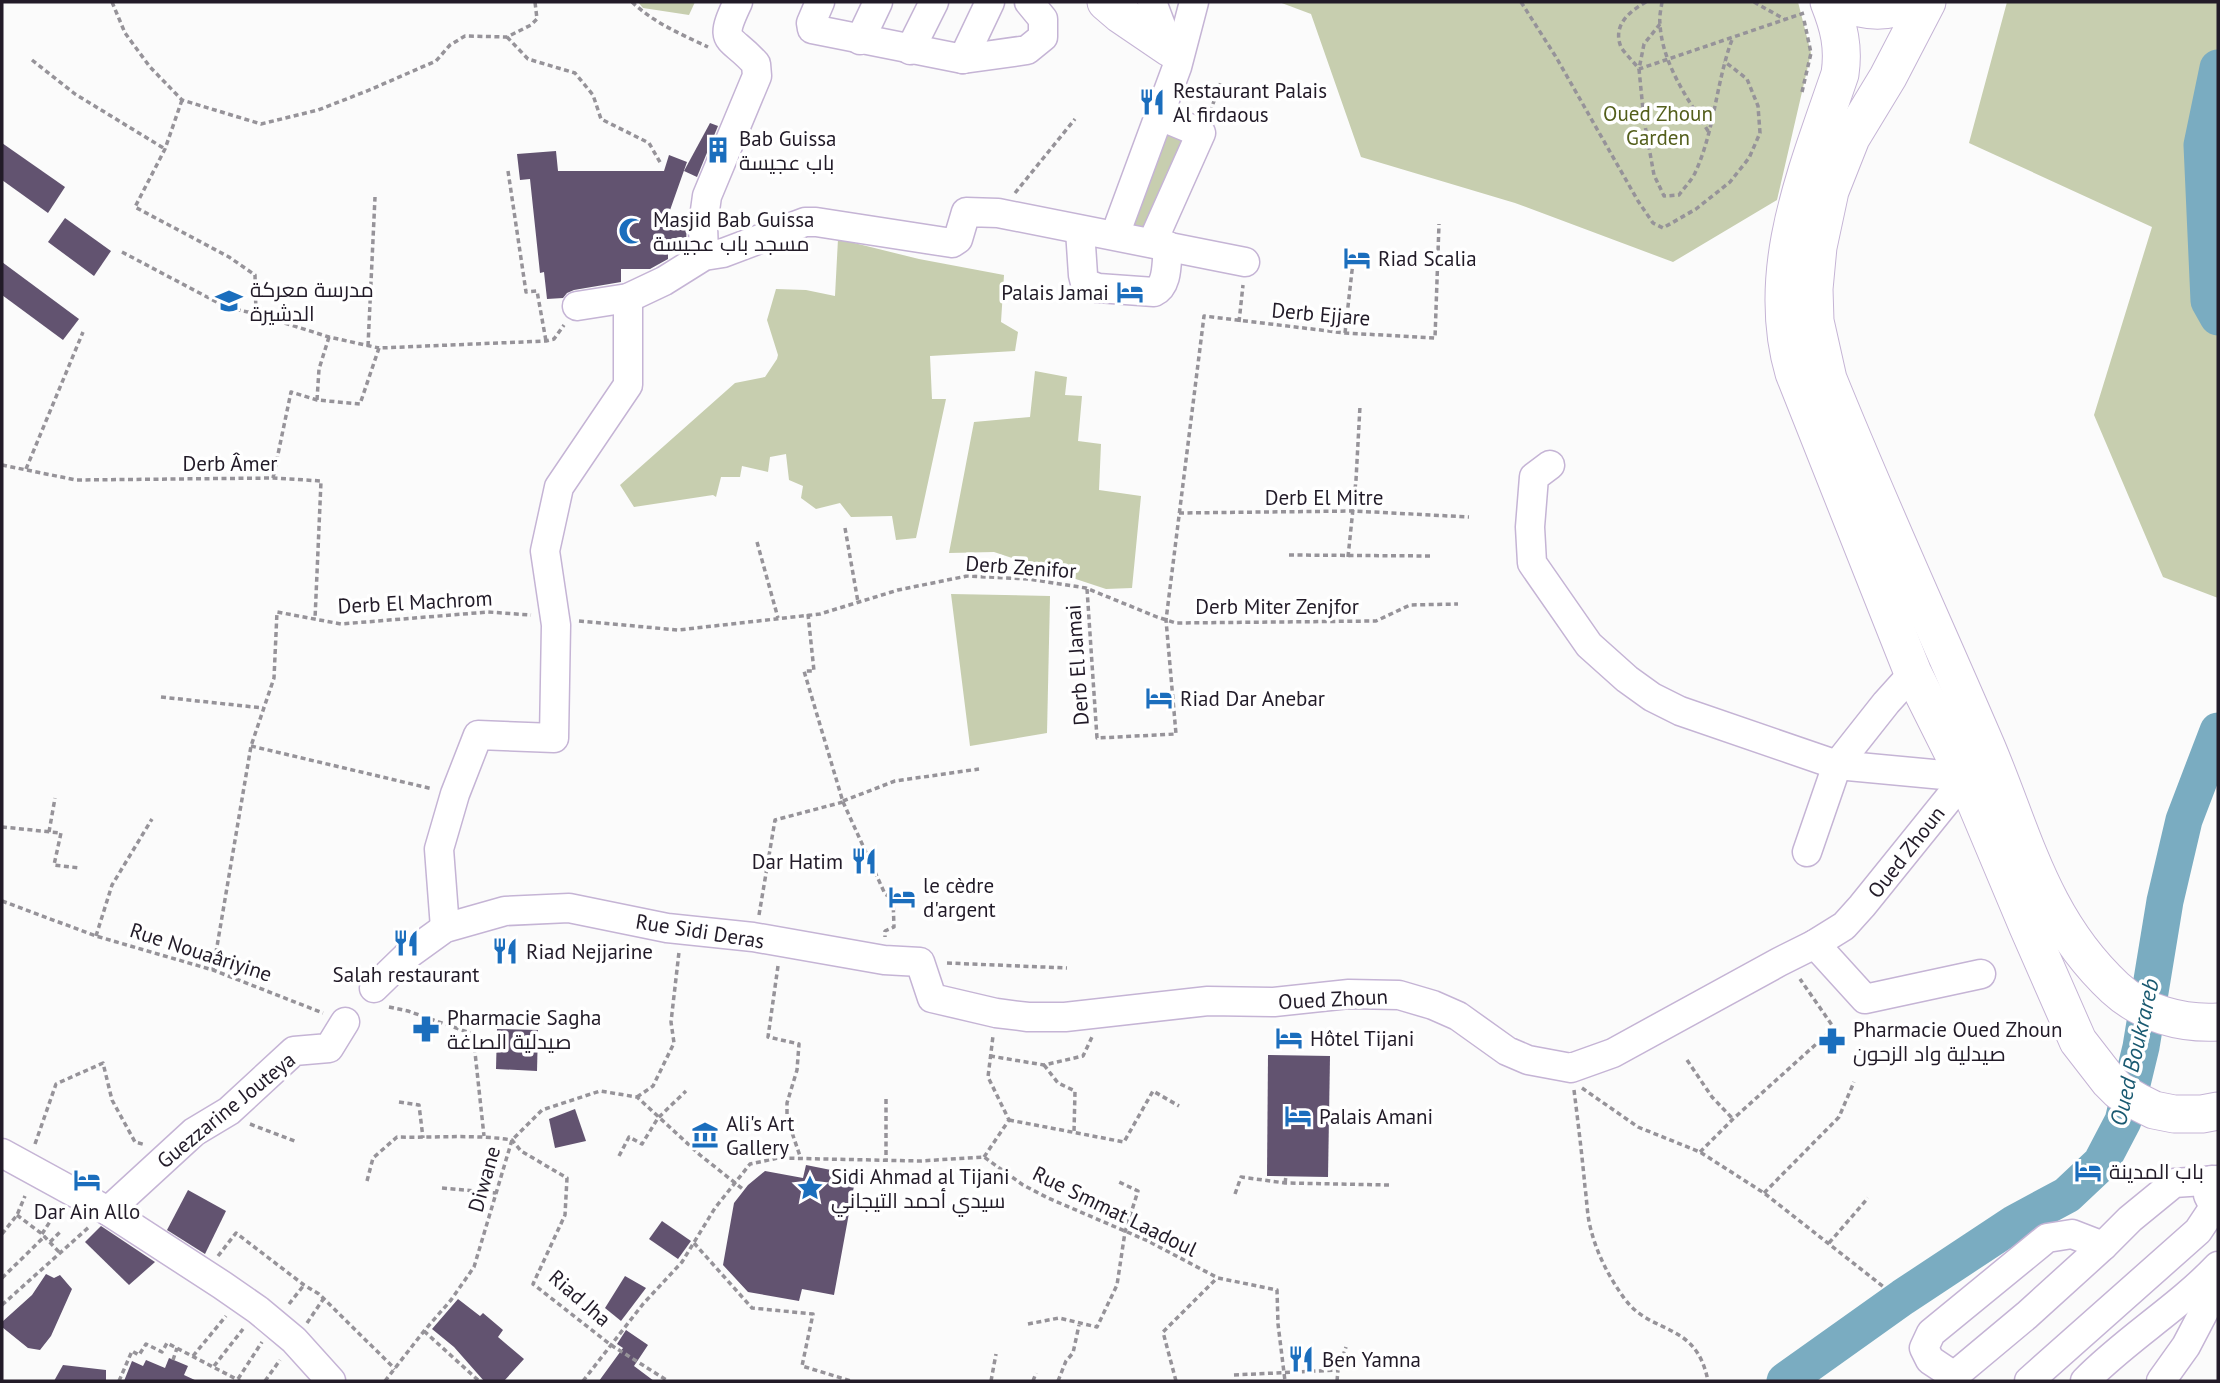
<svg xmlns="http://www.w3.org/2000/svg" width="2220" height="1383" font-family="'PT Sans',Cairo,sans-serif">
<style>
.green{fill:#c7ceaf}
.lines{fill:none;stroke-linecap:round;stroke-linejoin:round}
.river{stroke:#7aacc1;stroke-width:37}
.building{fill:#625370}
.minor-casing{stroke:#c5b4d5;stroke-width:31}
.major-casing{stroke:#c5b4d5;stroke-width:39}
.path{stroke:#969399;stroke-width:3.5;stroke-dasharray:5 3.5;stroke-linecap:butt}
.minor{stroke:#fff;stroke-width:28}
.major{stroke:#fff;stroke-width:37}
.labels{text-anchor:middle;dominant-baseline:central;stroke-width:7;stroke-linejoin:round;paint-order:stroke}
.poi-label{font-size:21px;fill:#221b28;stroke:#fff;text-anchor:start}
.park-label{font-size:21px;fill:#535e1b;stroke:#fff}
.street-label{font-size:21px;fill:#221b28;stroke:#fff}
.water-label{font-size:23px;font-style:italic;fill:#1a5a71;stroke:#fff}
</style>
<rect width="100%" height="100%" fill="#fbfbfb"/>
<g class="green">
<path d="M638,2H695L689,15L643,8Z"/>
<path d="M1279,2H1798L1811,53L1777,200L1673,262L1515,203L1361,157L1311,14Z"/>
<path d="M2007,2H2218V598L2163,577L2094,415L2152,227L1969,143Z"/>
<path d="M1162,119L1201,135L1150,250L1115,244Z"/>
<path d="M838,239L919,259L1004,275L1001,322L1018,332L1015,351L930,356L932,399H946L916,538L896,540L892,516L851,517L840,503L816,509L801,498L803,486L789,480L786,454L770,457L768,472L742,466L740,477H721L716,497L713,495L634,507L620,485L735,383L765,377L777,359L778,355L767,320L776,289L806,290L835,296Z"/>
<path d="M1035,371L1067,377L1065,395L1082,396L1078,441L1101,444L1099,490L1141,496L1132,588L1106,589L994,552L949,553L974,422L1030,417Z"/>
<path d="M951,594L1050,596L1047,733L970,746Z"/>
</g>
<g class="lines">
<g class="river">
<path d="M2218,68L2202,145L2209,301L2218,317"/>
<path d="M1785,1381L1903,1297L2015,1223L2067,1195L2101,1163L2123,1121L2141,1047L2165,901L2184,820L2218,731"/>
</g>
</g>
<g class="building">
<path d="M710,123L718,126L697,177L684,171Z"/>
<path d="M2,143L65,187L48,213L2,180Z"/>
<path d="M556,151L558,171H664L669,155L687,162L669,213L687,216L686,246L668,247V259L650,269H621V282L574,290L567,293L563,298L547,299L544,272L540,273L530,179L520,180L517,154Z"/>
<path d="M65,218L111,251L94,276L48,242Z"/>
<path d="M2,262L79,319L63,340L2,295Z"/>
<path d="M497,1029L538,1030L537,1071L496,1069Z"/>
<path d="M1268,1055L1330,1056L1328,1177L1267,1176Z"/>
<path d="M575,1109L586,1141L555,1148L549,1119Z"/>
<path d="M806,1165L856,1175L834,1295L802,1289L799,1301L748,1292L723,1265L734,1203L748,1185L765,1171L803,1178Z"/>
<path d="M188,1190L226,1211L205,1254L167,1230Z"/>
<path d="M662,1221L691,1241L678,1259L649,1239Z"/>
<path d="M101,1226L155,1262L129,1285L85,1242Z"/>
<path d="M46,1274L54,1278L60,1275L72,1289L51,1336L40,1350L28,1348L2,1327V1322L32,1295Z"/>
<path d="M625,1276L646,1288L621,1321L605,1308Z"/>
<path d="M458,1299L480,1316L483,1313L503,1330L498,1337L524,1359L504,1381H484L454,1347L432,1329Z"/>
<path d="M626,1330L648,1345L634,1366L654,1381H599L623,1348L617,1344Z"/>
<path d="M169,1358L188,1366L184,1375L197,1381H124L132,1361L143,1366L146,1360L165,1368Z"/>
<path d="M63,1365L106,1370V1381H54Z"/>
</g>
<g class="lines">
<g class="minor-casing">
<g id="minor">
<path d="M820,2L811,23L812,29L963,59L1027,50L1043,37V19L1029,2"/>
<path d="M1152,2L1171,52"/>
<path d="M860,40L878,2"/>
<path d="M910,50L934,2"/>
<path d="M963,59L990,2"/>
<path d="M1080,230L1083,275L1085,283L1098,288L1154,292C1169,285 1166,261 1168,246"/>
<path d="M1115,235L1177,67L1194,2"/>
<path d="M1152,243L1201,133L1160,116"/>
<path d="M704,256L703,225L707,196L757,76L756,64C730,34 717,46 738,2"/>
<path d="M577,306L628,298L664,281L704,256L723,253L805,222H816L952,243L958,239L966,212L998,213L1245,262"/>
<path d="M1550,465L1534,477L1530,527L1532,563L1589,645L1627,679L1652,697L1680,711L1837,765L1965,777"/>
<path d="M1807,852L1837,765L1886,703L1913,673"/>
<path d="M445,928L439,849L455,794L478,735L554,738L556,625L545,551L559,487L628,385V298"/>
<path d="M1815,944L1844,926L1862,906L1975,766"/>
<path d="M374,988L409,954L445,928L505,911L569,908L667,928L753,937L884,960L920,962L932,998L996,1013L1028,1017H1065L1208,1001L1274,1002L1349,994L1399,995L1433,1005L1458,1016L1507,1051L1528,1060L1571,1068L1613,1053L1779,962L1815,944L1865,999L1981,974"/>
<path d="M2,1153L108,1211L222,1285L258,1310L294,1340L331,1381"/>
<path d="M108,1211L194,1132L229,1111L294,1051L329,1048L345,1022"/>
<path d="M1954,1376L1930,1360L1924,1348L1931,1333L2047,1238L2072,1234L2103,1246"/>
<path d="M1956,1381L1954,1376L2027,1315L2103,1246L2130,1219L2174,1183L2218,1180"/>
<path d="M2029,1381L2198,1231L2214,1207L2208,1195L2212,1180"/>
<path d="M2085,1381C2126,1339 2177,1309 2218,1266"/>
<path d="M2161,1381L2186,1346L2218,1285"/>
</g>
</g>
<g class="major-casing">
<g id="major">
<path d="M1106,2L1120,14L1170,48"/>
<path d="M1829,2C1839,27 1844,47 1840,74C1807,171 1764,271 1794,373L1913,673L1965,777L2028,927L2078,1041L2109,1081L2119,1091L2138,1102L2154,1110L2174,1114H2202L2218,1111"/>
<path d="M1842,2C1866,13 1889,13 1913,2"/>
<path d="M1927,2L1888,77L1851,138L1830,191L1818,247L1814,289L1815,321L1828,379C1878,503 1934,625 1987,748C2024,836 2042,920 2115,988C2143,1014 2182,1024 2218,1022"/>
</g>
</g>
<g class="path">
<path d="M112,2L125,33L150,67L182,100L261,124L318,110L367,91L436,61L450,45L465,36L507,37L531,25L537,19L535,2"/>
<path d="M632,2C654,23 681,34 708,47"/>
<path d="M1521,2L1556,57L1638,201L1653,223L1663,228L1696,209L1730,182L1749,158L1760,133L1758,106L1747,79L1724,61"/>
<path d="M1646,2C1630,11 1612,25 1621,47C1625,54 1634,62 1639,69L1804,13"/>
<path d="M1662,2C1661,9 1659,17 1660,24C1662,64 1689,101 1710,134"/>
<path d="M1754,2L1784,19"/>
<path d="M1660,24L1644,44L1639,69L1644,120L1654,175L1664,196L1679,195C1684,188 1691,181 1695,173C1715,130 1716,81 1733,37"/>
<path d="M507,37L528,59L575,73L593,95L601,119L649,143L661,164"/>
<path d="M32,60L75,94L165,149"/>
<path d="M1802,92L1811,53L1804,20"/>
<path d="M182,100L165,149L135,207L229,257L255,275L256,314"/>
<path d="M1210,112L1221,82"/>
<path d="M508,171L526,292L537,291L546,341"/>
<path d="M1015,193L1075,119"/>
<path d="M122,252L226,307L256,314L329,337L379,348"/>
<path d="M1239,322L1243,285"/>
<path d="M1345,333L1354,253"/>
<path d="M368,346L375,197"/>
<path d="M317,400L319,369L329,337"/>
<path d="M2,465L76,480L273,478L321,481L315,619"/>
<path d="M26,469L83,332"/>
<path d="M273,478L291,392L317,400L360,404L379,348L546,341L554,339L564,325"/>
<path d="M1179,513L1353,511L1469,517"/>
<path d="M845,528L858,602"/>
<path d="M757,542L778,618"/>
<path d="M1289,555L1431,556"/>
<path d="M1348,557L1356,480L1360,406"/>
<path d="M1087,589L1097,738L1176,734L1166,620L1204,316L1345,333L1435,338L1439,224"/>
<path d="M808,614L814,671H804L843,802L885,894L893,899L894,927L885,931V937"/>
<path d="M579,621L678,630L820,614L898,590L967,576L1028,579L1086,588L1157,617L1176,623L1376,621L1410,605L1458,604"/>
<path d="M161,697L263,708"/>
<path d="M251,746L433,789"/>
<path d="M843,801L895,781L979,769"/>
<path d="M2,827L61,833L54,865L80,868"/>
<path d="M49,832L55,798"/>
<path d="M2,901L96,936L213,970L323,1013"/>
<path d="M759,915L775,820L843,802"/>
<path d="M96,936L112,885L152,819"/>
<path d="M947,963L1067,968"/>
<path d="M778,966L768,1037L799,1044L797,1070L787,1103V1118L801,1159"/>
<path d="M213,970L251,746L274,678L277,612L341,624L488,612L531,615"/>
<path d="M389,1007L408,1011L473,1034L484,1136"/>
<path d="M474,1046L504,1050"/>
<path d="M990,1056L1044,1065L1083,1056L1092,1037"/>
<path d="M1687,1060L1712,1097L1733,1119"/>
<path d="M1044,1065L1058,1083L1075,1091L1074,1132"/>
<path d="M1582,1088L1638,1127L1700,1152L1764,1193L1885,1288"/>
<path d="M1574,1090C1578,1122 1582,1155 1585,1187C1587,1201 1587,1216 1591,1230C1597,1254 1609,1277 1624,1298C1651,1336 1696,1320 1708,1381"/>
<path d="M637,1097L653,1086L674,1043L671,1022L679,952"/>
<path d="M886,1099V1160"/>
<path d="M399,1102L419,1105L423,1138"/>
<path d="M1009,1120L1124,1142L1153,1091L1179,1106"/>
<path d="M250,1124L297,1142"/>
<path d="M35,1144L56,1084L103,1063L112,1100L135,1142L146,1145"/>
<path d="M1700,1152L1733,1119L1834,1028L1800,979"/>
<path d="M619,1156L629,1137L642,1144L658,1118L686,1091"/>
<path d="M984,1157L1009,1120L988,1077L993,1036"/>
<path d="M367,1181L373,1158L397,1137C436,1138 474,1134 512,1140L521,1151L567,1178L565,1215L533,1284L611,1345L668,1381"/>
<path d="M1285,1183L1286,1176"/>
<path d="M442,1188L496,1193"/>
<path d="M1764,1193L1839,1117L1854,1082"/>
<path d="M1235,1194L1241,1177L1285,1183L1389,1185"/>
<path d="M17,1215L42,1234L60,1253"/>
<path d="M2,1234L17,1215L25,1196"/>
<path d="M42,1234L58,1209"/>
<path d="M50,1242L61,1231"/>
<path d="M694,1243L752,1308L813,1314L802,1366L851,1381"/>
<path d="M1829,1243L1868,1198"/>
<path d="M218,1256L236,1233L304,1285L319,1294L395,1369"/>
<path d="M2,1278L45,1236"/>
<path d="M289,1304L304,1285"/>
<path d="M2,1305L89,1227"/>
<path d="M307,1323L324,1298"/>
<path d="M1028,1324L1059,1318L1097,1327L1117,1285L1125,1232L1138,1191L1117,1181"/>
<path d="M424,1331L479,1381"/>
<path d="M193,1356L226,1316"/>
<path d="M173,1360L177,1348"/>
<path d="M214,1366L243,1329"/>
<path d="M1234,1375L1338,1370"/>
<path d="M238,1379L262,1342"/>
<path d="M119,1381L132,1351L139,1355L146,1344L162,1352L167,1343L240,1381"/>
<path d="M265,1381L280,1360"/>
<path d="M385,1381L424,1331L451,1300L474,1267L512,1140L542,1110L600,1091L637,1097L700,1155L744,1190"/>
<path d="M583,1381L643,1304L682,1262L715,1208L750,1164L778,1158L920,1161L984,1157L1023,1185L1048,1198L1148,1241L1218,1278L1277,1290L1278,1324L1285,1381"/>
<path d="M991,1381L996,1354"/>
<path d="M1033,1381L1036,1373"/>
<path d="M1058,1381L1066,1361L1073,1353L1079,1325"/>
<path d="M1176,1381L1163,1332L1217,1278"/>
<path d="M1337,1381L1338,1370L1346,1347"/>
</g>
<use href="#minor" class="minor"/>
<use href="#major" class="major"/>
</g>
<defs>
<g id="restaurant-bare" transform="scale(2.1)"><path d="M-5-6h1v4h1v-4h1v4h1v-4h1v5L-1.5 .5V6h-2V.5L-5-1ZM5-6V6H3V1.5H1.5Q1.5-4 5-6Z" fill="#1b6ebd" stroke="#fff" stroke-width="2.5" paint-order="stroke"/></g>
<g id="building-bare" transform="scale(2.1)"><path d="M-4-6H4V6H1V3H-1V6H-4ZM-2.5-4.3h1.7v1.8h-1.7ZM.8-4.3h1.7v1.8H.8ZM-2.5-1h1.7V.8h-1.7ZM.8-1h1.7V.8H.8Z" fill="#1b6ebd" stroke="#fff" stroke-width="2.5" paint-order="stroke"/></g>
<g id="mosque-bare" transform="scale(2.1)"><path d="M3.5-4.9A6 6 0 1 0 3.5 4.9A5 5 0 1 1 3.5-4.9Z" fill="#1b6ebd" stroke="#fff" stroke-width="2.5" paint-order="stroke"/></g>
<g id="hotel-bare" transform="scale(2.1)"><path d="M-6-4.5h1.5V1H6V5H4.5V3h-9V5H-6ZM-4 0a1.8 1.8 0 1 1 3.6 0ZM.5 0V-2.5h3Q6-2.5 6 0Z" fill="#1b6ebd" stroke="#fff" stroke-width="2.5" paint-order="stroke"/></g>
<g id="school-bare" transform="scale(2.1)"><path d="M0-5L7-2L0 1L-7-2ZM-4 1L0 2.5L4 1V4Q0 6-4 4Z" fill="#1b6ebd" stroke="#fff" stroke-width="2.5" paint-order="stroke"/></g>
<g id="pharmacy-bare" transform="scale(2.1)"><path d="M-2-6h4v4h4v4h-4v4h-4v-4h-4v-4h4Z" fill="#1b6ebd" stroke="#fff" stroke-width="2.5" paint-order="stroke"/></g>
<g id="museum-bare" transform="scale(2.1)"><path d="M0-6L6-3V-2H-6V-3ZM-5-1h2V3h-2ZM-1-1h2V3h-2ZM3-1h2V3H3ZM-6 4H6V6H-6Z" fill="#1b6ebd" stroke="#fff" stroke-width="2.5" paint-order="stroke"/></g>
<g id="sight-bare" transform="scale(2.1)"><path d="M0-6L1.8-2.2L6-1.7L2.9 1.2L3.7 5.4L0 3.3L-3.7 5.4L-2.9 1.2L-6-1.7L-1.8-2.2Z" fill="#1b6ebd" stroke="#fff" stroke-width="2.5" paint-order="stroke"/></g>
</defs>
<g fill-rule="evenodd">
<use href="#restaurant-bare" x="1152" y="102"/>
<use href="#building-bare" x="718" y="150"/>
<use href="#mosque-bare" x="632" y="231"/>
<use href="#hotel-bare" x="1357" y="258"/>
<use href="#hotel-bare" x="1130" y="292"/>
<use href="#school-bare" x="229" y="301"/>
<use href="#hotel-bare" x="1159" y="698"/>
<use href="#restaurant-bare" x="864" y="861"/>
<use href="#hotel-bare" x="902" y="897"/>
<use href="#restaurant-bare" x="406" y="943"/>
<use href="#restaurant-bare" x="505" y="951"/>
<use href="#pharmacy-bare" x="426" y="1029"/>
<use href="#hotel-bare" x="1289" y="1038"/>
<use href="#pharmacy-bare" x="1832" y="1041"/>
<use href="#hotel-bare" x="1298" y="1116"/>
<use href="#museum-bare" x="705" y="1135"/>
<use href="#hotel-bare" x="2088" y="1171"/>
<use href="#hotel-bare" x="87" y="1180"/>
<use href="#sight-bare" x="810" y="1188"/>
<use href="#restaurant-bare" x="1301" y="1359"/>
</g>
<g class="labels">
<g class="poi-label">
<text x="1173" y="90">Restaurant Palais<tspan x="1173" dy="24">Al firdaous</tspan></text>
<text x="739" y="138">Bab Guissa<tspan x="739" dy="24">باب عجيسة</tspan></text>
<text x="653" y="219">Masjid Bab Guissa<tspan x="653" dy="24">مسجد باب عجيسة</tspan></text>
<text x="1378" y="258">Riad Scalia</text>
<text x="250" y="289">مدرسة معركة<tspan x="250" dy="24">الدشيرة</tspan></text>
<text x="1109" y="292" text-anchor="end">Palais Jamai</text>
<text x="1180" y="698">Riad Dar Anebar</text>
<text x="843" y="861" text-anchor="end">Dar Hatim</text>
<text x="923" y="885">le cèdre<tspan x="923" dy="24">d'argent</tspan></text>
<text x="526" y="951">Riad Nejjarine</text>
<text x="406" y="974" text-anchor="middle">Salah restaurant</text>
<text x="447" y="1017">Pharmacie Sagha<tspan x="447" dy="24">صيدلية الصاغة</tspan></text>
<text x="1853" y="1029">Pharmacie Oued Zhoun<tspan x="1853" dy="24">صيدلية واد الزحون</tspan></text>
<text x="1310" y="1038">Hôtel Tijani</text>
<text x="1319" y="1116">Palais Amani</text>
<text x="726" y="1123">Ali's Art<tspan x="726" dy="24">Gallery</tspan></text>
<text x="2109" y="1171">باب المدينة</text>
<text x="831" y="1176">Sidi Ahmad al Tijani<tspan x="831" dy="24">سيدي أحمد التيجاني</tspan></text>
<text x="87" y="1211" text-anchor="middle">Dar Ain Allo</text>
<text x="1322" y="1359">Ben Yamna</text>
</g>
<g class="park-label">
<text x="1658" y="113">Oued Zhoun<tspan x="1658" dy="24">Garden</tspan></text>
</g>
<g class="street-label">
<text transform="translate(1321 314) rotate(5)">Derb Ejjare</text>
<text x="230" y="463">Derb Âmer</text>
<text x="1324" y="497">Derb El Mitre</text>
<text transform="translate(1021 567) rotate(4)">Derb Zenifor</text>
<text transform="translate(415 602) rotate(-3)">Derb El Machrom</text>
<text x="1277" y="606">Derb Miter Zenjfor</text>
<text transform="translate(1077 665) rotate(-94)">Derb El Jamai</text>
<text transform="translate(1906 852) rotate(-52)">Oued Zhoun</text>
<text transform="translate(700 931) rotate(9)">Rue Sidi Deras</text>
<text transform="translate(201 952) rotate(18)">Rue Nouaâriyine</text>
<text transform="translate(1333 999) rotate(-3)">Oued Zhoun</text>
<text transform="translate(226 1110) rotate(-39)">Guezzarine Jouteya</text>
<text transform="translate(484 1179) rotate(-74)">Diwane</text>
<text transform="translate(1115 1211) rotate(26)">Rue Smmat Laadoul</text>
<text transform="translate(580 1298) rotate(41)">Riad Jha</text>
</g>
<g class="water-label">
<text transform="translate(2134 1052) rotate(-77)">Oued Boukrareb</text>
</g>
</g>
<rect width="2220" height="1383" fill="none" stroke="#221b28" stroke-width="7"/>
</svg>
